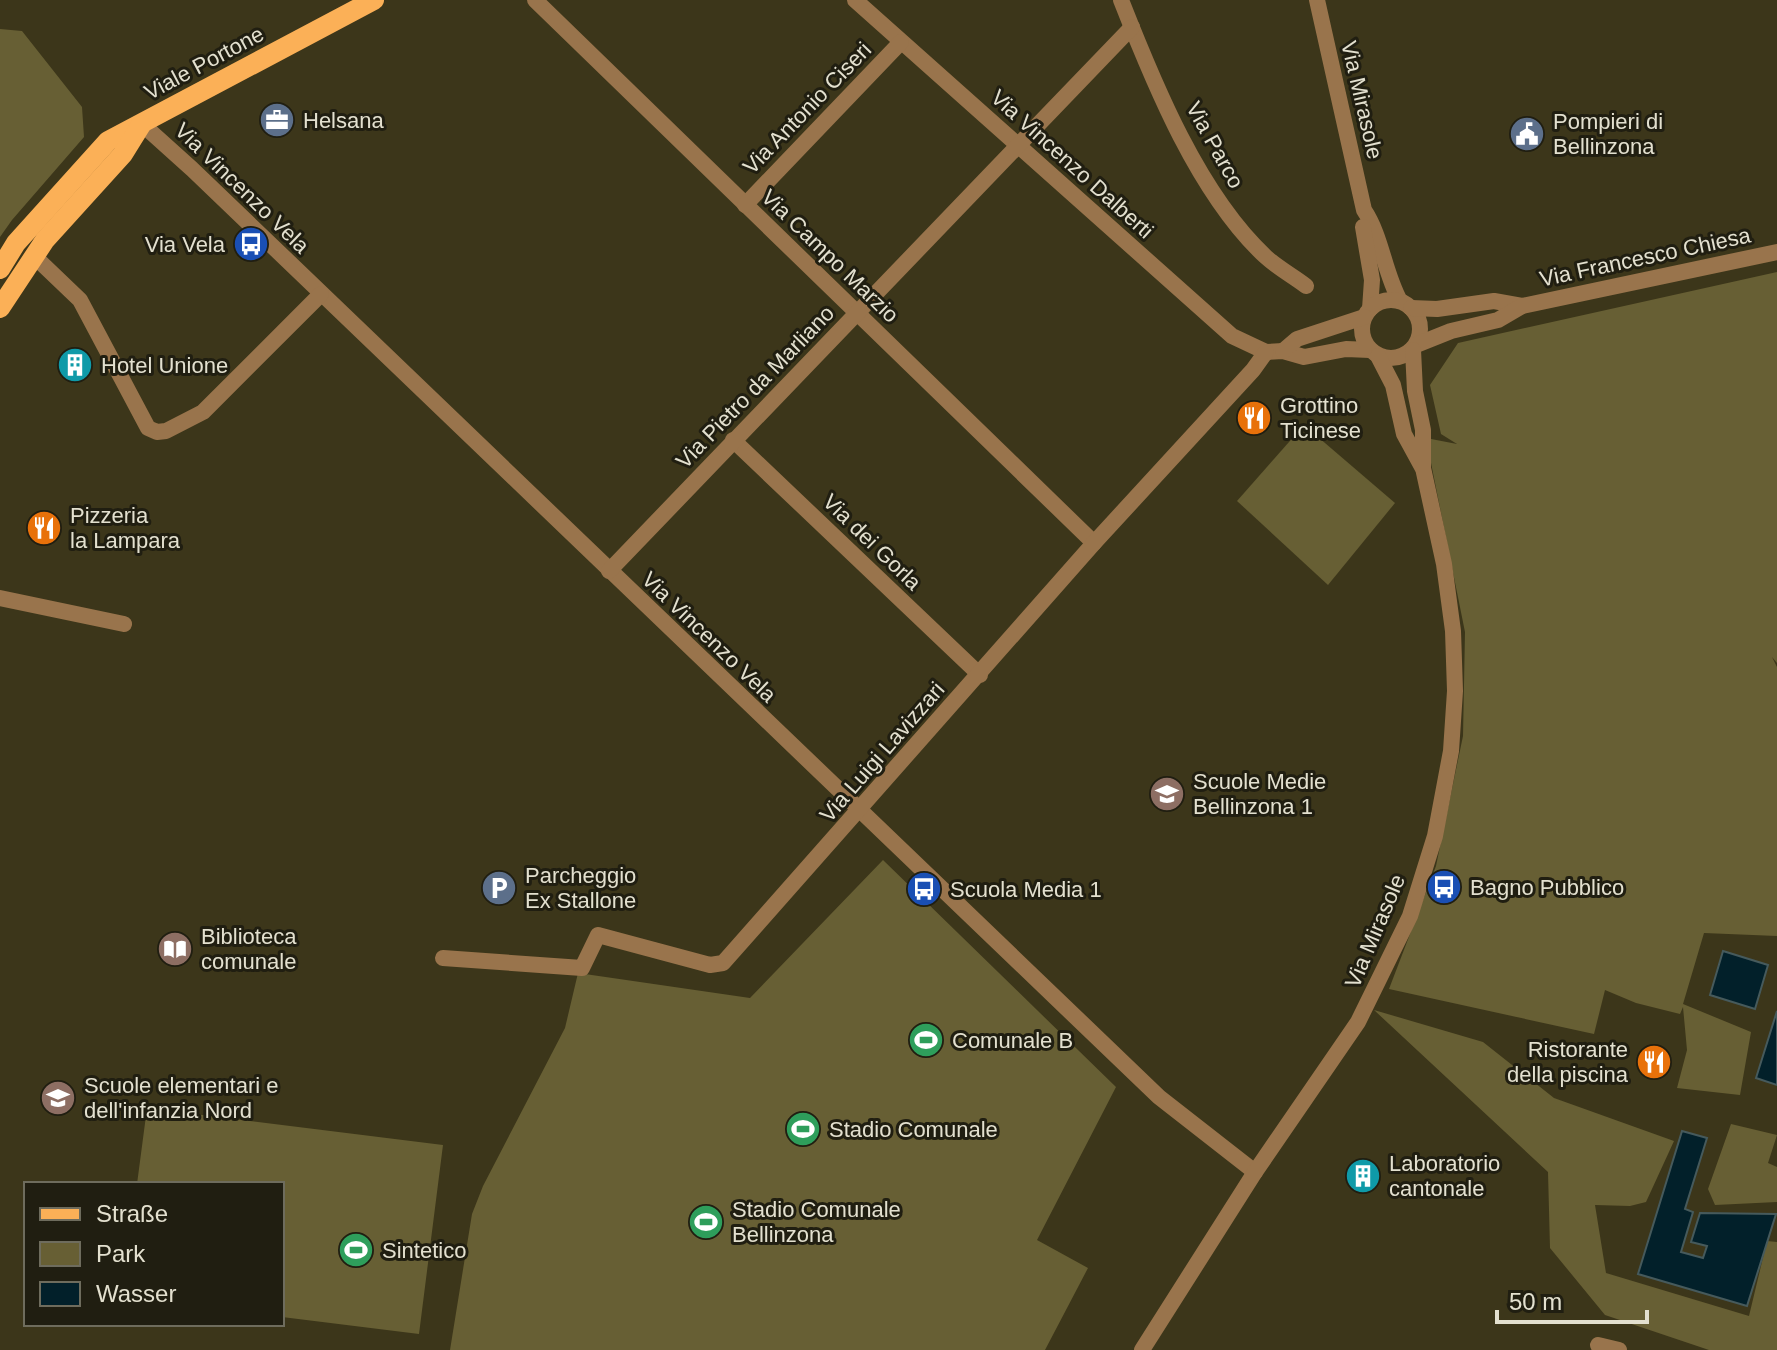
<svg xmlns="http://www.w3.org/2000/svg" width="1777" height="1350" font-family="Helvetica,sans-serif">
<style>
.green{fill:#675f34}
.water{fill:#02202a;stroke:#465a5c;stroke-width:2}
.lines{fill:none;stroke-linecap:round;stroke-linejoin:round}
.street{stroke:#99744c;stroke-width:16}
.primary{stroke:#fbb057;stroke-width:20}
.labels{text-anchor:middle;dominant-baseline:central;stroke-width:6;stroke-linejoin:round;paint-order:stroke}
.street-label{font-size:22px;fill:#e3e0cf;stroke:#201e11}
.poi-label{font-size:22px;fill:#e3e0cf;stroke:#201e11;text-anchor:start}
</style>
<rect width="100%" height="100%" fill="#3c361a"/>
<g class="green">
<path d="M0,29L22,31L82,107L84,137L12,220L0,237Z"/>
<path d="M1777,272V663L1772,657L1777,667V936L1704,933L1683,1004L1751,1032L1740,1095L1677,1088L1687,1050L1683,1007L1680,1014L1636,1003L1605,990L1594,1034L1389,989L1436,866L1463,736L1465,632L1426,438L1457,444L1441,434L1430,385L1458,343Z"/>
<path d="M1304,425L1395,503L1328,585L1237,501Z"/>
<path d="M883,860L1116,1087L1037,1240L1088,1268L1045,1350H450L472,1214L483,1186L565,1028L578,973L750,998Z"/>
<path d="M1374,1010L1483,1042L1554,1098L1674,1141L1646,1202L1630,1206L1595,1205L1606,1273L1749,1316L1767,1241L1777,1242V1350H1709L1605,1315L1550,1248L1548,1172Z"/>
<path d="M147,1108L443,1145L419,1334L282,1317V1184H137Z"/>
<path d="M1731,1124L1777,1135L1768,1163L1777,1167V1202L1715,1205L1708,1189Z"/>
</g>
<g class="water">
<path d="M1723,951L1768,965L1755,1009L1710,995Z"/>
<path d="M1777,1011V1085L1756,1078Z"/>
<path d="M1682,1131L1707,1138L1685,1209L1693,1212L1681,1252L1703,1258L1707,1246L1691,1242L1700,1213L1776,1214L1747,1306L1638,1274Z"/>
</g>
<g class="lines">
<g class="street">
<path d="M535,0L1094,543"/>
<path d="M855,0L1232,336L1266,352L1283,351L1304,357L1346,349L1370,350"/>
<path d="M1121,0C1154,84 1199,195 1266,257C1278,268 1293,276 1306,286"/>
<path d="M1317,0L1364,210C1382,237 1384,272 1400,301"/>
<path d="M142,124L192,169L1159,1097L1255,1172"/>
<path d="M745,205L901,42"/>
<path d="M1363,227L1372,280L1370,309"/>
<path d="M34,256L80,300L148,428L157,432L166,431L203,412L321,294"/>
<circle cx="1391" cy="329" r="29"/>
<path d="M1411,308L1437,309L1494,301L1522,306"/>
<path d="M1416,345L1451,331L1498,320L1522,306L1777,252"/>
<path d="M1283,351L1297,339L1364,317"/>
<path d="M1378,356L1393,385L1404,434L1422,467"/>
<path d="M733,440L980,675"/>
<path d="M609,571L1132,27"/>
<path d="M0,598L124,624"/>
<path d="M443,958L582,968L598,935L710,965L723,963L1094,543L1253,370L1266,352"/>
<path d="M1598,1345L1619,1350"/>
<path d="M1142,1350L1255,1172L1358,1022L1410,916L1435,836L1451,751L1455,691L1453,631L1444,564L1423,468V430L1415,391L1413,350"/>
</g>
<g class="primary">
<path d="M0,269L16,243L108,141L374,0"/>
<path d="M0,308L45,240L123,154L141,125"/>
</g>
</g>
<defs>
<g id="office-disc" transform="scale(1.8)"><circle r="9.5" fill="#5c6f8a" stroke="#201e11"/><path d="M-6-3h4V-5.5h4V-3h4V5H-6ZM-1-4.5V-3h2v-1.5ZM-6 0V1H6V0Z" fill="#fff"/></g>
<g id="civic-disc" transform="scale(1.8)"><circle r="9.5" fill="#5c6f8a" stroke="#201e11"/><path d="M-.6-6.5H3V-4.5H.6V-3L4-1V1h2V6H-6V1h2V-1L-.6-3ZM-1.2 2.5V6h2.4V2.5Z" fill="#fff"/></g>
<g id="bus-disc" transform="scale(1.8)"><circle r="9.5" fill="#1a4fb4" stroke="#201e11"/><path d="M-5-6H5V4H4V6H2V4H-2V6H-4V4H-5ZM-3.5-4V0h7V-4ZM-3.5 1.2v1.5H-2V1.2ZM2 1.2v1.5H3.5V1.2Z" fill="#fff"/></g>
<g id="building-disc" transform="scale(1.8)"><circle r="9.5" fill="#0f9aa8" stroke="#201e11"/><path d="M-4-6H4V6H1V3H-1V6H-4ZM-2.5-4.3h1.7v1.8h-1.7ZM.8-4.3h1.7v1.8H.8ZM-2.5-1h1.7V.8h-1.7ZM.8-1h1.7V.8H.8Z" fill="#fff"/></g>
<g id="restaurant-disc" transform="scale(1.8)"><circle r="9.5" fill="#e8710a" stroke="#201e11"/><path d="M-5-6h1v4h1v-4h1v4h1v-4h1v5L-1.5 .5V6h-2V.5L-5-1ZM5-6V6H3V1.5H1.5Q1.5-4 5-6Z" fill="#fff"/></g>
<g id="school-disc" transform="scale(1.8)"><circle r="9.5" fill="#8d6e63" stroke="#201e11"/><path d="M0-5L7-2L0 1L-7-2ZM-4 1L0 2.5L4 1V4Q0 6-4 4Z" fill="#fff"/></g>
<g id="parking-disc" transform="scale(1.8)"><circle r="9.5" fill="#5c6f8a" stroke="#201e11"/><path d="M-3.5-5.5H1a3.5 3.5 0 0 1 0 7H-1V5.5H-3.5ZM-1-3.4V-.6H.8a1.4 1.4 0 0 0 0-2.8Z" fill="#fff"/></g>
<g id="library-disc" transform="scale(1.8)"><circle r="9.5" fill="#8d6e63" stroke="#201e11"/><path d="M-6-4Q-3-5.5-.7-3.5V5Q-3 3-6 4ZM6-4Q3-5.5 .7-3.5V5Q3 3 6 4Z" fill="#fff"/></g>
<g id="stadium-disc" transform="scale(1.8)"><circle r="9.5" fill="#2e9e5b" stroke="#201e11"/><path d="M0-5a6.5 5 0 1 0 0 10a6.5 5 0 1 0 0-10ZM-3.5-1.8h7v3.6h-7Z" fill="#fff"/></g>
</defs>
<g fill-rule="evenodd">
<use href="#office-disc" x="277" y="120"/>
<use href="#civic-disc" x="1527" y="134"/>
<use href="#bus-disc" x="251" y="244"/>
<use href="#building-disc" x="75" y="365"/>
<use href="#restaurant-disc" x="1254" y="418"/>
<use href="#restaurant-disc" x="44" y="528"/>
<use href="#school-disc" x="1167" y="794"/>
<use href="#bus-disc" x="1444" y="887"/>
<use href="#parking-disc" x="499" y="888"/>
<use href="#bus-disc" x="924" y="889"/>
<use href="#library-disc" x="175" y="949"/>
<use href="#stadium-disc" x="926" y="1040"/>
<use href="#restaurant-disc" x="1654" y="1062"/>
<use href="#school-disc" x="58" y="1098"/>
<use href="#stadium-disc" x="803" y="1129"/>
<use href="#building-disc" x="1363" y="1176"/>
<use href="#stadium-disc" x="706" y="1222"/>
<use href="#stadium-disc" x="356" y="1250"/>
</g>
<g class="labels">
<g class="street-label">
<text transform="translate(204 63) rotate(-28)">Viale Portone</text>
<text transform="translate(1362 100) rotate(77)">Via Mirasole</text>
<text transform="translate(807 108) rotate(-46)">Via Antonio Ciseri</text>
<text transform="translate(1215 145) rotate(61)">Via Parco</text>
<text transform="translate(1072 164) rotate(42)">Via Vincenzo Dalberti</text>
<text transform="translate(242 188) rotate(44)">Via Vincenzo Vela</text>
<text transform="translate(830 256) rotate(44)">Via Campo Marzio</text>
<text transform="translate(1645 257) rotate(-12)">Via Francesco Chiesa</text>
<text transform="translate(755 387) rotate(-46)">Via Pietro da Marliano</text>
<text transform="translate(872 542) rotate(44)">Via dei Gorla</text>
<text transform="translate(709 637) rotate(44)">Via Vincenzo Vela</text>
<text transform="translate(882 752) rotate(-49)">Via Luigi Lavizzari</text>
<text transform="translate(1375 931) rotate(-67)">Via Mirasole</text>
</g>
<g class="poi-label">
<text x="303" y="120">Helsana</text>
<text x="1553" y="121">Pompieri di<tspan x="1553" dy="25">Bellinzona</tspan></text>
<text x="225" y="244" text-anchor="end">Via Vela</text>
<text x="101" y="365">Hotel Unione</text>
<text x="1280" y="405">Grottino<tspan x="1280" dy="25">Ticinese</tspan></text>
<text x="70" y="515">Pizzeria<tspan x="70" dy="25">la Lampara</tspan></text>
<text x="1193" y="781">Scuole Medie<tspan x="1193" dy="25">Bellinzona 1</tspan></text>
<text x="525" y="875">Parcheggio<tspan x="525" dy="25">Ex Stallone</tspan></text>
<text x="1470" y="887">Bagno Pubblico</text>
<text x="950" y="889">Scuola Media 1</text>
<text x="201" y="936">Biblioteca<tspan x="201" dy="25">comunale</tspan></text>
<text x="952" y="1040">Comunale B</text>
<text x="1628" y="1049" text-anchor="end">Ristorante<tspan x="1628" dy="25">della piscina</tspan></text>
<text x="84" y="1085">Scuole elementari e<tspan x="84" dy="25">dell'infanzia Nord</tspan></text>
<text x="829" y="1129">Stadio Comunale</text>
<text x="1389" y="1163">Laboratorio<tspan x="1389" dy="25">cantonale</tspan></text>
<text x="732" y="1209">Stadio Comunale<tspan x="732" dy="25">Bellinzona</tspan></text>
<text x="382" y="1250">Sintetico</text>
</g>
</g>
<rect x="24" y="1182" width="260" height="144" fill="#201e11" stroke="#6e6c5d" stroke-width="2"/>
<rect x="40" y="1208" width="40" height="12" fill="#fbb057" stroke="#6e6c5d" stroke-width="2"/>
<text x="96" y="1222" font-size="24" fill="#e3e0cf">Straße</text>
<rect x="40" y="1242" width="40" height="24" fill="#675f34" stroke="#6e6c5d" stroke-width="2"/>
<text x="96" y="1262" font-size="24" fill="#e3e0cf">Park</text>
<rect x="40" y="1282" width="40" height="24" fill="#02202a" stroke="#6e6c5d" stroke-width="2"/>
<text x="96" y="1302" font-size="24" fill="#e3e0cf">Wasser</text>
<path d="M1497 1310v12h150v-12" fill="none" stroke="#e3e0cf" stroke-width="4"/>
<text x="1509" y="1310" font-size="24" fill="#e3e0cf" stroke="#201e11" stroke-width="6" paint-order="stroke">50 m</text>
</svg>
